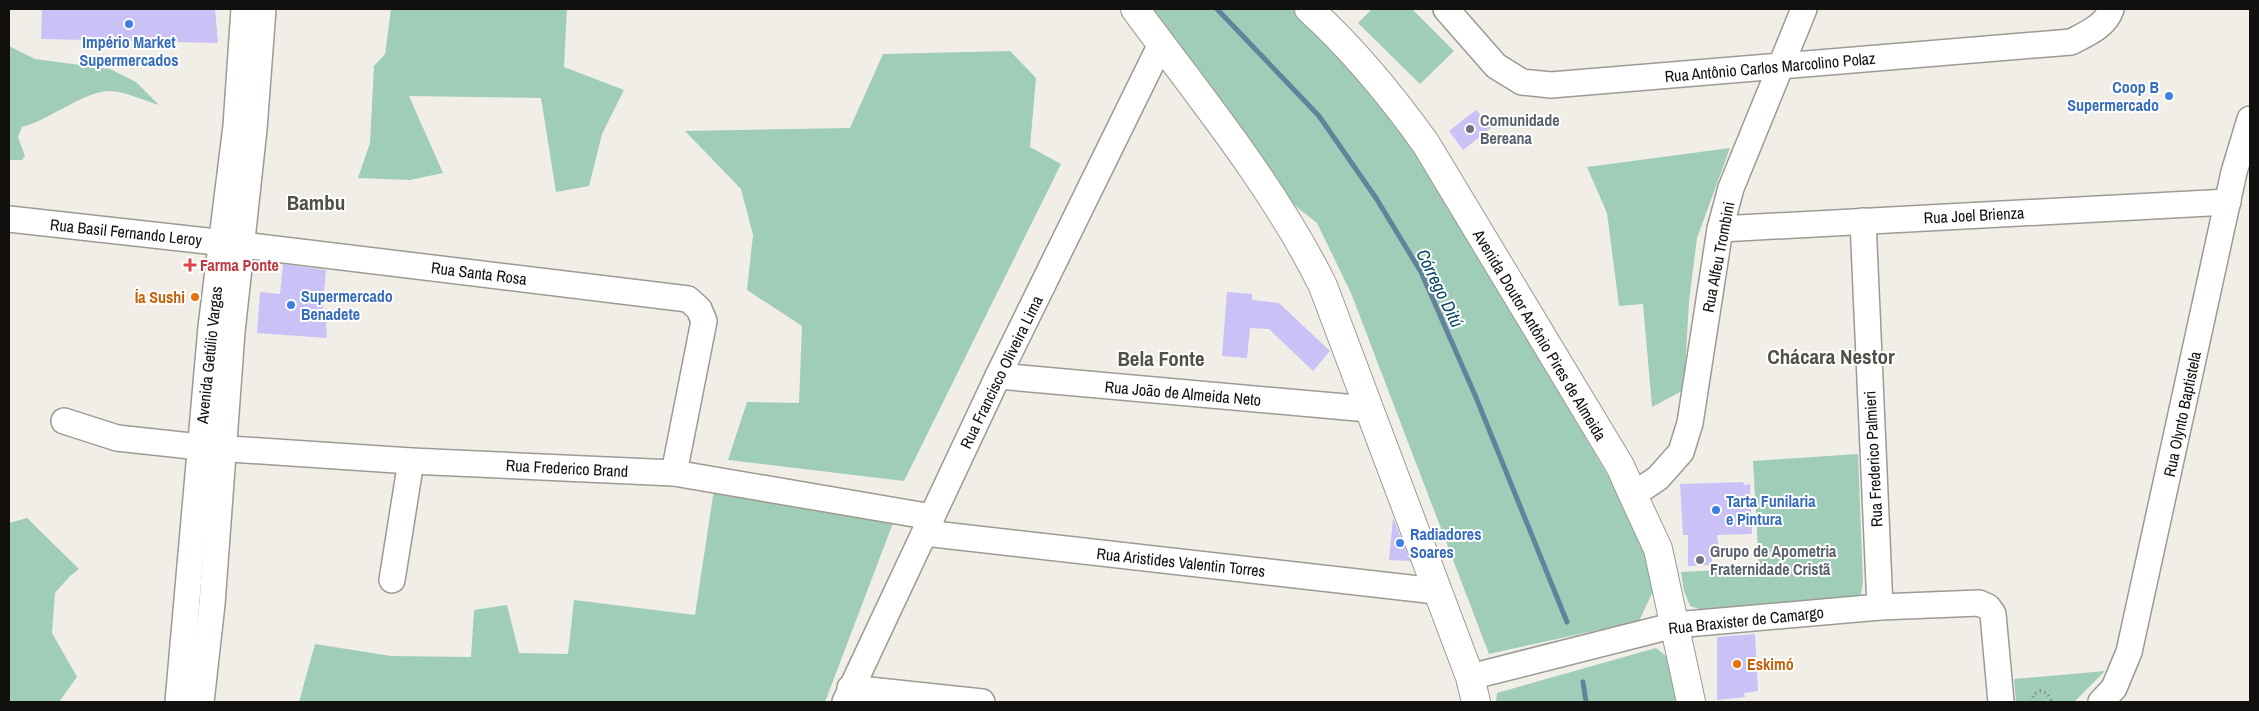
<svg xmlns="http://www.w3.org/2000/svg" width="2259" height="711" font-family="'Archivo Narrow',sans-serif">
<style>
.green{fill:#a0cdb8}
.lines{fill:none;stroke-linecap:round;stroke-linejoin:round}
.stream{stroke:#62839c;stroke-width:5}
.building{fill:#cac1f6}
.minor-casing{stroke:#9c9a93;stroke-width:28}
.major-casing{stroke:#9c9a93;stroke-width:30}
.path{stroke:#787672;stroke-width:3;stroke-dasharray:1 4;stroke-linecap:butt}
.minor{stroke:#fff;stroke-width:25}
.major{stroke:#fff;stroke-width:28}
.shop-dot{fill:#3f7fe0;stroke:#fff;stroke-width:2}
.worship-dot{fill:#6b7280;stroke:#fff;stroke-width:2}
.health-dot{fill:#e0444e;stroke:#fff;stroke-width:2}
.food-dot{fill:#e8710a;stroke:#fff;stroke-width:2}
.labels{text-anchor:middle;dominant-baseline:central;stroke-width:4;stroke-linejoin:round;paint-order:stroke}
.shop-label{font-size:16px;font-weight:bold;fill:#366cbe;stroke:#fff;text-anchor:start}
.street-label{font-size:16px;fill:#11100e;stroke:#fff}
.worship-label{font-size:16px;font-weight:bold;fill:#5b616d;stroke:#fff;text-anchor:start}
.health-label{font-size:16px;font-weight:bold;fill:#be3a42;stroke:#fff;text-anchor:start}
.food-label{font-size:16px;font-weight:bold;fill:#c56008;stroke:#fff;text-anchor:end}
.water-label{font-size:18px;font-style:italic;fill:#084568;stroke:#fff}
.district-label{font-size:21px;font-weight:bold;fill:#514f49;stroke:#fff}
</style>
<rect width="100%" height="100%" fill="#f1eee7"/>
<g class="green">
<path d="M391,9H567L564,67L624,90L602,134L589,186L556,192L541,98L409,96L443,173L410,180L358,178L370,143L374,66L385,54Z"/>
<path d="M1146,9H1294L1365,80L1419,155L1624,503L1650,556L1655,587L1639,621L1489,654L1351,293L1317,223L1275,190Z"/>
<path d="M1372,9H1412L1454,51L1420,84L1358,23Z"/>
<path d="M9,46L35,59L110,69L136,82L159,105C145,101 126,92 111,91C85,90 50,120 22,127L18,137L25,156L22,160H9Z"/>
<path d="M1010,51L1036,78L1030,147L1061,164L904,481L728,460L747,402L799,403L802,326L747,290L753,235L741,189L685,131L850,128L883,54Z"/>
<path d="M1730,148L1697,238L1689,301L1684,390L1652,407L1643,304L1619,306L1607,213L1587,167Z"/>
<path d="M1858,454L1863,583L1860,599L1708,612L1690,606L1684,591L1681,572L1759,568L1753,461Z"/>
<path d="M714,489L893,523L825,702H299L315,644L391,656L471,657L474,610L507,605L519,653L568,654L574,600L695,615Z"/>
<path d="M27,518L79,569L69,577L55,593L52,633L77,677L59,702H9V523Z"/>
<path d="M1656,648L1672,661L1680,702H1496L1497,693Z"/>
<path d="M2105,671L2074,702H2016L2014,679Z"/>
</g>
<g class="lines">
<g class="stream">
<path d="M1217,9L1319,116L1376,198L1421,272L1475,395L1567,622"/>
<path d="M1583,682L1586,702"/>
</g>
</g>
<g class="building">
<path d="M42,9H215L218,43L41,39Z"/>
<path d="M1476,110L1492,127L1463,150L1449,131Z"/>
<path d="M283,264L326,270L322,315L326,320L327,338L257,333L260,292L280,294Z"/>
<path d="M1227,292L1252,294V300L1279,303L1330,351L1313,371L1269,329L1250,328L1247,358L1222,356Z"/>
<path d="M1743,482L1744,485L1750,484L1752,534L1717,535L1719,550H1716V555H1712V565L1688,566V535H1683L1680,484Z"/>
<path d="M1393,518L1410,561L1389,560Z"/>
<path d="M1755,634L1758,691L1744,693L1745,697L1717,700V637Z"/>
</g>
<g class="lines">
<g class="minor-casing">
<g id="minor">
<path d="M1446,9L1496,66L1522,82L1551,85L2071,42C2086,34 2106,26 2111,9"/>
<path d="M9,219L243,245L688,299L699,309L704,321L674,473"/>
<path d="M1863,221L1880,607"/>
<path d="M1720,229L2228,202"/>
<path d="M998,376L1368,409"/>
<path d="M64,421L117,438L200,447L411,461L674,473L932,517"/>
<path d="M1633,495L1658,478L1681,452L1690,423L1720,229L1731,188L1804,9"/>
<path d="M925,533L1436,591"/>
<path d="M392,580L411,461"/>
<path d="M1470,677L1675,625L1880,607L1979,603L1988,607L1993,614L2001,702"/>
<path d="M850,688L982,702"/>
<path d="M178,702L211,327L236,126L244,9"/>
<path d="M201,702L212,604L232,332L254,129L263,9"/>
<path d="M845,702L998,376L1161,44"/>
<path d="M2101,702L2114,688L2129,652L2234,172L2250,119"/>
</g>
</g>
<g class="major-casing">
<g id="major">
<path d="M1135,9C1200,97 1275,188 1323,286L1470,677L1476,702"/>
<path d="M1309,9C1353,49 1391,95 1426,144L1620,466L1633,495L1658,549L1691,702"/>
</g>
</g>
<path class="path" d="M2031,702L2034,694L2040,691L2047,693L2052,702"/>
<use href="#minor" class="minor"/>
<use href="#major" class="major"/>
</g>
<g class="shop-dot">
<circle cx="129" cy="24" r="5"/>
<circle cx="2169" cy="96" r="5"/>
<circle cx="291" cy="305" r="5"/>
<circle cx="1716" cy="510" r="5"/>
<circle cx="1400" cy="543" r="5"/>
</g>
<g class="worship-dot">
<circle cx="1470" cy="129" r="5"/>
<circle cx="1700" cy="560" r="5"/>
</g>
<path class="health-dot" d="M187.5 257.5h5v5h5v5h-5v5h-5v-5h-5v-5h5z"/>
<g class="food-dot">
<circle cx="195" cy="297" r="5"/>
<circle cx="1737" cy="664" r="5"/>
</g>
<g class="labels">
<g class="shop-label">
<text x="129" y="42" text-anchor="middle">Império Market<tspan x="129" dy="18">Supermercados</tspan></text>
<text x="2159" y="87" text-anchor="end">Coop B<tspan x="2159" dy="18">Supermercado</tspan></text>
<text x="301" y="296">Supermercado<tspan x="301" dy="18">Benadete</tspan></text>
<text x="1726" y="501">Tarta Funilaria<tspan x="1726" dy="18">e Pintura</tspan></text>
<text x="1410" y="534">Radiadores<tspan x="1410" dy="18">Soares</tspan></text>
</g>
<g class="street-label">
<text transform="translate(1770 67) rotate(-5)">Rua Antônio Carlos Marcolino Polaz</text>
<text transform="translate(1974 215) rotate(-3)">Rua Joel Brienza</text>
<text transform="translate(126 232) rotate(6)">Rua Basil Fernando Leroy</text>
<text transform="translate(1718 257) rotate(-79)">Rua Alfeu Trombini</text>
<text transform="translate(479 273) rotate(7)">Rua Santa Rosa</text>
<text transform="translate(1540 335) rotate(59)">Avenida Doutor Antônio Pires de Almeida</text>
<text transform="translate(209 355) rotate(-84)">Avenida Getúlio Vargas</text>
<text transform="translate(1001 372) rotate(-64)">Rua Francisco Oliveira Lima</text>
<text transform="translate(1183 393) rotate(5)">Rua João de Almeida Neto</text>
<text transform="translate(2182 414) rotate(-78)">Rua Olynto Baptistela</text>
<text transform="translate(1873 459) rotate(-93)">Rua Frederico Palmieri</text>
<text transform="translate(567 468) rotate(3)">Rua Frederico Brand</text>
<text transform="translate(1181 562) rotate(6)">Rua Aristides Valentin Torres</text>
<text transform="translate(1746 620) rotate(-6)">Rua Braxister de Camargo</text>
</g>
<g class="worship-label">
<text x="1480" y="120">Comunidade<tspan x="1480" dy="18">Bereana</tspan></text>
<text x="1710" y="551">Grupo de Apometria<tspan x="1710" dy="18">Fraternidade Cristã</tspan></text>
</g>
<g class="health-label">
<text x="200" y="265">Farma Ponte</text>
</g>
<g class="food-label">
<text x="185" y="297">Ía Sushi</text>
<text x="1747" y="664" text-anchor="start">Eskimó</text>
</g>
<g class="water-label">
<text transform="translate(1440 288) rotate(64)">Córrego Ditú</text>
</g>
<g class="district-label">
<text x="316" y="202">Bambu</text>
<text x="1831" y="356">Chácara Nestor</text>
<text x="1161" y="358">Bela Fonte</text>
</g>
</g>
<rect width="2259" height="711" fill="none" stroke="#11100e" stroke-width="20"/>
</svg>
